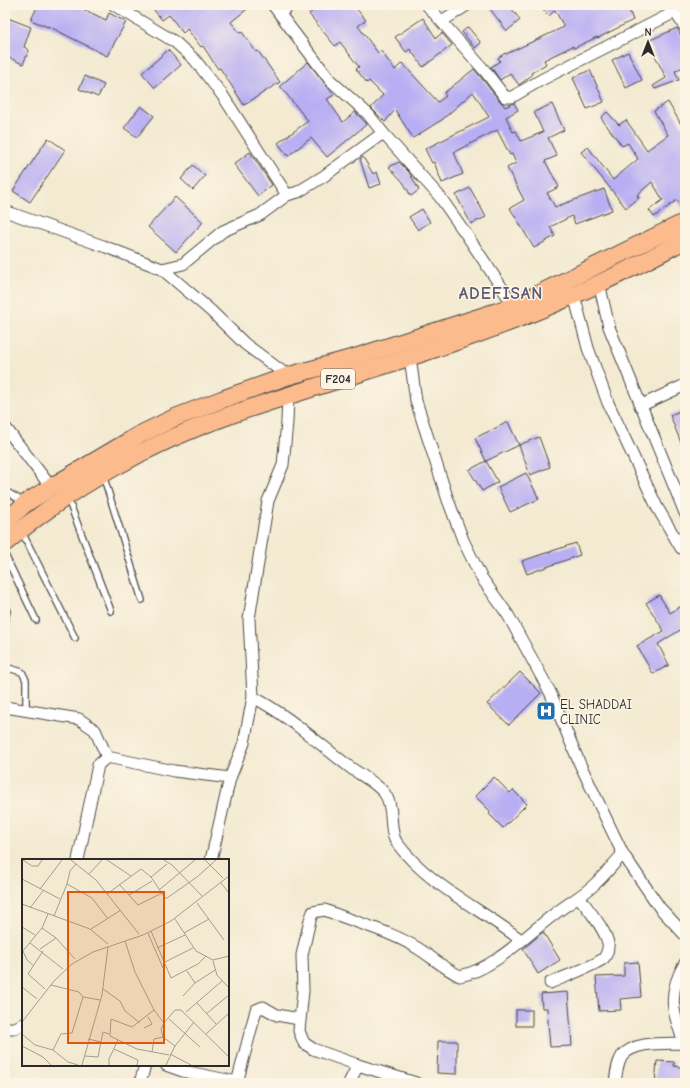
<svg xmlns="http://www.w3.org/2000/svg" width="690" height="1088" font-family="'Comic Neue',sans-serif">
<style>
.building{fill:#b8aef3}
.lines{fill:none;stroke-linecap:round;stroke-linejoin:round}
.service-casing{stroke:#494844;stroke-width:8}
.minor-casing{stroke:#494844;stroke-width:13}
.primary-casing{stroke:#494844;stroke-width:19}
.service{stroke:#fff;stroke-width:5.5}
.minor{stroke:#fff;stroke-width:11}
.primary{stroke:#fbbb8d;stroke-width:17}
.labels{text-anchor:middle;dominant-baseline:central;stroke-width:3;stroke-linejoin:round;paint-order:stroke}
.shield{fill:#fcf5e5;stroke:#6a6863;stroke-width:1}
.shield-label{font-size:12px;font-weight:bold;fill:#2b2b2b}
.poi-label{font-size:13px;fill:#2b2b2b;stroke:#fcf5e5;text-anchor:start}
.district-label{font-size:17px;font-weight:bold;letter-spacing:1px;fill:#5c5971;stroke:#fcf5e5}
.inset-road{fill:none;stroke:#a39e8f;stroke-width:1}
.view{fill:#df570e;fill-opacity:0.15;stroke:#df570e;stroke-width:2}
.inset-edge{fill:none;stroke:#2b2b2b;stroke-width:2}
</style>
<rect width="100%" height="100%" fill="#fcf5e5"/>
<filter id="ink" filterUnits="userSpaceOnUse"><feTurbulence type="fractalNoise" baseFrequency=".025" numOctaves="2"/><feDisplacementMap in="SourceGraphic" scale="8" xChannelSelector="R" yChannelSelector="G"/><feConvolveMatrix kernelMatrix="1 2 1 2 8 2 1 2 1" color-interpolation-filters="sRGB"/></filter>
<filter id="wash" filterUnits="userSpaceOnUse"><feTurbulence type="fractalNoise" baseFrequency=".012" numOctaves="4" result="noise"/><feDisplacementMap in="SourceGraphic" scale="16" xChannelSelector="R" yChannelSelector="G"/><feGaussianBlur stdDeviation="0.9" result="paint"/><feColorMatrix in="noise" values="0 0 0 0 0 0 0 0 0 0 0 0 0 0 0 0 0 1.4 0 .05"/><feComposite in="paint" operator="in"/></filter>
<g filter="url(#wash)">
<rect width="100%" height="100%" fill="#f3ead1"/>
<g id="blocks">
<g class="building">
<path d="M38,5H85L83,9L106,20L109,13L126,22L107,56L48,26V27L31,20Z"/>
<path d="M150,5H252L231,22L240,33L242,32L256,52L258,51L280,82L244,105L220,68L218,69L203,46L201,47L187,29L183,33L169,15L162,20Z"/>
<path d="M321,5H353L366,20L358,26L378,53L381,51L395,70L402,63L438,102L446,96L444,93L474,69L505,107L514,103L518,110L506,117L513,132L516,131L521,141L543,132L534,112L552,104L564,130L548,138L557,156L545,161L559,187L547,193L555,207L604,189L612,210L575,224L572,216L550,227L555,236L534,248L510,208L524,200L507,168L516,163L512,154L510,155L497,130L454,152L463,174L442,183L434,162L432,163L425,149L489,117L473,92L443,119L413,138L395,110L385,122L371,108L383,95L369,81L367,83L356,69L359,67L340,42L335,46L309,14Z"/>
<path d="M496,5H509L520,20L507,31L490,9Z"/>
<path d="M539,5H627L633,20L598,38L597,37L574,48L573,46L544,60L546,64L531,73L532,75L519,85L510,73L500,80L491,67L500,61L498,58L505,53L506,54L564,27L555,10L549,16Z"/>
<path d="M5,17L31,27L24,47L29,50L23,64L5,56Z"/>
<path d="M423,18L436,38L442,33L452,45L423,67L410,49L406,52L395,37Z"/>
<path d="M468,27L481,43L475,48L462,32Z"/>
<path d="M677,28L685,44V66L675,71L679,80L655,89L653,86L666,78L648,41Z"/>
<path d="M168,50L181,65L155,88L142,73Z"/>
<path d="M628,52L642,80L626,88L612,60Z"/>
<path d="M308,62L334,95L327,99L343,122L355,112L367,124L327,157L311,138L288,156L278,143L308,121L280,86Z"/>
<path d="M590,70L604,102L587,109L573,78Z"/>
<path d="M85,76L104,85L98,97L79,89Z"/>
<path d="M668,102L685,131V211L677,200L654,217L649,210L663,200L652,182L637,195L639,198L626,208L581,152L588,147L613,180L638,159L628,143L622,146L601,118L607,112L619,125L626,120L647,150L668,135L654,111Z"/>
<path d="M141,106L154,116L137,137L124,128Z"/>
<path d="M48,138L65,150L30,202L13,191Z"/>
<path d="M250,152L272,185L258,196L234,164Z"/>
<path d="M363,157L373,174L377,172L381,184L369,188L360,159Z"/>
<path d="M399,162L409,172L419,190L411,196L403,182L389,167Z"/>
<path d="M193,165L205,176L193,190L181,179Z"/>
<path d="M470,188L486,217L471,224L456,195Z"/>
<path d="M175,197L203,222L176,252L148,227Z"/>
<path d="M422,209L430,222L418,230L409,217Z"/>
<path d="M685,409V453L670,415Z"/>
<path d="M508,422L519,445L486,461L475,438Z"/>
<path d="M539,437L550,467L530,475L519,445Z"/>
<path d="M486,461L498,482L482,491L469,470Z"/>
<path d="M526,473L539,499L510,512L498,487Z"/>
<path d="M576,543L580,555L527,574L522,561Z"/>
<path d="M659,595L670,613L685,604V627L658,644L669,665L653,674L637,646L664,631L646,603Z"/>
<path d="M520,672L541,693L509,725L487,704Z"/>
<path d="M494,777L510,793L513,790L527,804L503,828L489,814L491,812L475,796Z"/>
<path d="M543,932L560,960L538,974L523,949Z"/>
<path d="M638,962L641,997L620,999L621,1010L599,1011L596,977L624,976V963Z"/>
<path d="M568,992L572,1046L550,1047L547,1008H542L541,994Z"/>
<rect x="516" y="1010" width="16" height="16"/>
<path d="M438,1041H457V1074L437,1073Z"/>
<path d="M657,1061L674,1062V1066L685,1068V1083H655Z"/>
</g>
</g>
</g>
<g filter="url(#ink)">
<use href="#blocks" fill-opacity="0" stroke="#494844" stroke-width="1"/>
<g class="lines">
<g class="service-casing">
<g id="service">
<path d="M103,475L142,600"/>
<path d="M5,491L24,502"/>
<path d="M68,499L111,611"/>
<path d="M22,532L75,638"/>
<path d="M5,555L36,620"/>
<path d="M5,605L7,611L5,620"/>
<path d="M5,667L22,672L26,680V711"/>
</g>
</g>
<g class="minor-casing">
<g id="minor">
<path d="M114,5L175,42L195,60L223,96L287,195"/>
<path d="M273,5L330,80L368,114L383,133L440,197L466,234L514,306"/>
<path d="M427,5L485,71L505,97H512L541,80L675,12"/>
<path d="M668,5L675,12L685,27"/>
<path d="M280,13L290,5"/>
<path d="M442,21L467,5"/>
<path d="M5,211L106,247L162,269L211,311L245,344L288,376"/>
<path d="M162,269L183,264L223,231L260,215L287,195L298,192L324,176L383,133"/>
<path d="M599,283L609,327L685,513"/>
<path d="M574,295L588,348L608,403L657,507L681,548"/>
<path d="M410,357L416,401L448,500L463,540L481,577L508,615L550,692L579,762L623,854L660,908L685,935"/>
<path d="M640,406L685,385"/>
<path d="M5,427L51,487"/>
<path d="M253,697C289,716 319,744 351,768C362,776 377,783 385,794C395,808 388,832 397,843C428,885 481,909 521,940"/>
<path d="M5,707L79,719L95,730L107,757"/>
<path d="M107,757L174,771L230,778"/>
<path d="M78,860L98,765L107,757"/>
<path d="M211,860L230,778L244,743L253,697L249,619L268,501L283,465L287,422L288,396"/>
<path d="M685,963C667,993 672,1013 685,1044"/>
<path d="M550,983C563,977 595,966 604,958C607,954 609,947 608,943C604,927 589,911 580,898"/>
<path d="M5,1028H15L23,1024"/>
<path d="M166,1065L183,1071L237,1082"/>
<path d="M140,1083L145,1065"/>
<path d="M237,1083L256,1010L263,1007L277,1015L299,1019"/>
<path d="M349,1083L358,1065"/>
<path d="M416,1083L358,1065L313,1049L304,1043L299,1031L303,991L302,955L310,920L313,912L325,910C356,923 391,931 419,949C433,958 445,969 460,976C494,969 529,933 557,912C570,902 584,895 596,883C606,874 614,863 623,854"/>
<path d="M615,1083C616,1074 617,1064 622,1056C635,1040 666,1044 685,1043"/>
</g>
</g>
<g class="primary-casing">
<g id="primary">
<path d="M5,522L26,503L51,487L139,435L174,418L223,399L288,376L353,358L514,306L685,222"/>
<path d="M5,543C71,487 151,442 233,414C311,387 391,365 469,337C543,311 616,278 685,240"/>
</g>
</g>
<use href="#service" class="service"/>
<use href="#minor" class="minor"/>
<use href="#primary" class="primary"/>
</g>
</g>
<defs>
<g id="hospital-square" transform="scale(1)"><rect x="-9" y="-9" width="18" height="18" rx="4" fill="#1f6fb2" stroke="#fcf5e5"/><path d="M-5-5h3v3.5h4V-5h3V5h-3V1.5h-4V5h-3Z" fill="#fff"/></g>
</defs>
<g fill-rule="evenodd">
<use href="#hospital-square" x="546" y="711"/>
</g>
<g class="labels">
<rect class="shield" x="321" y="369" width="34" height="20" rx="3"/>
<g class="shield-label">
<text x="338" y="379">F204</text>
</g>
<g class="poi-label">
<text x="560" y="704">EL SHADDAI<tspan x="560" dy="15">CLINIC</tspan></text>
</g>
<g class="district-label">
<text x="501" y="293">ADEFISAN</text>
</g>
</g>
<g transform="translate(22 859)">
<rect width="207" height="207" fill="#f3ead1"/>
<path class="inset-road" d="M1,1L10,7H16L20,1M49,1L74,21L117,75M85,1L109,17M142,1L150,6L180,37M183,1L201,19M67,15L80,1M129,18L145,5M0,20L38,40M199,24L207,34M45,25L70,39L86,60M97,25L116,46L140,34M18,30L40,1M137,31L173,1M85,35L119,10L129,18L143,39H145L175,18L194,1M107,36L130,22M175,44L202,81M0,45L68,70L86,85M8,49L21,32M32,57L45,25L48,12L54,5M153,60L174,92L191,101L207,97M0,68L13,76M20,69L34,79L53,100M69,70L99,51M129,72L149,119L176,105L184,97M126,74L141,109M162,74L187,60M103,82L113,113L132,151L142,164L139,170L141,178L153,187M8,84L41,110M135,89L163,76M0,90L5,101L11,106M18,90L34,79M21,92L6,115L23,130M0,93L20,69L26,55M191,102L195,116L207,129M141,104L171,89M165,112L173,124M29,126L57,133L61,138L78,141M0,128L15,140M81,130L98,142L103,152L118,164M161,137L173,124L193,111M175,144L194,165M132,151L110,168L89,160L88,177L115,190L147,196M164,153L200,122M184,155L207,136M147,160L178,188M0,163L32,122L50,105L71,93L121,76L149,62L207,17M142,164L153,151H159L207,198M122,169L130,165L126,158M0,175L13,186L31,191L46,203L56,206M184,175L207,154M66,180L79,183M0,187L21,198L29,206M92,190L116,201L115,206M31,191L39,175L50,174L61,138M130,193L132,180L141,178M148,195L169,206M63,197L76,198L81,173L87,175M60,206L80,136L86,88M87,206V200L96,181M144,206L153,187L172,163"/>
<path class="view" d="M46,33H142V184H46Z"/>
<rect width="207" height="207" class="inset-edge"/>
</g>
<rect width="690" height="1088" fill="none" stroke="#fcf5e5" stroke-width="20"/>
<g transform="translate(648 42)" stroke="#fcf5e5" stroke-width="3" paint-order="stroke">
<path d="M0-3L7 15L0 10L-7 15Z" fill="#2b2b2b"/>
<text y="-6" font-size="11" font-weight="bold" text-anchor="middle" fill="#2b2b2b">N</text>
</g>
</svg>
